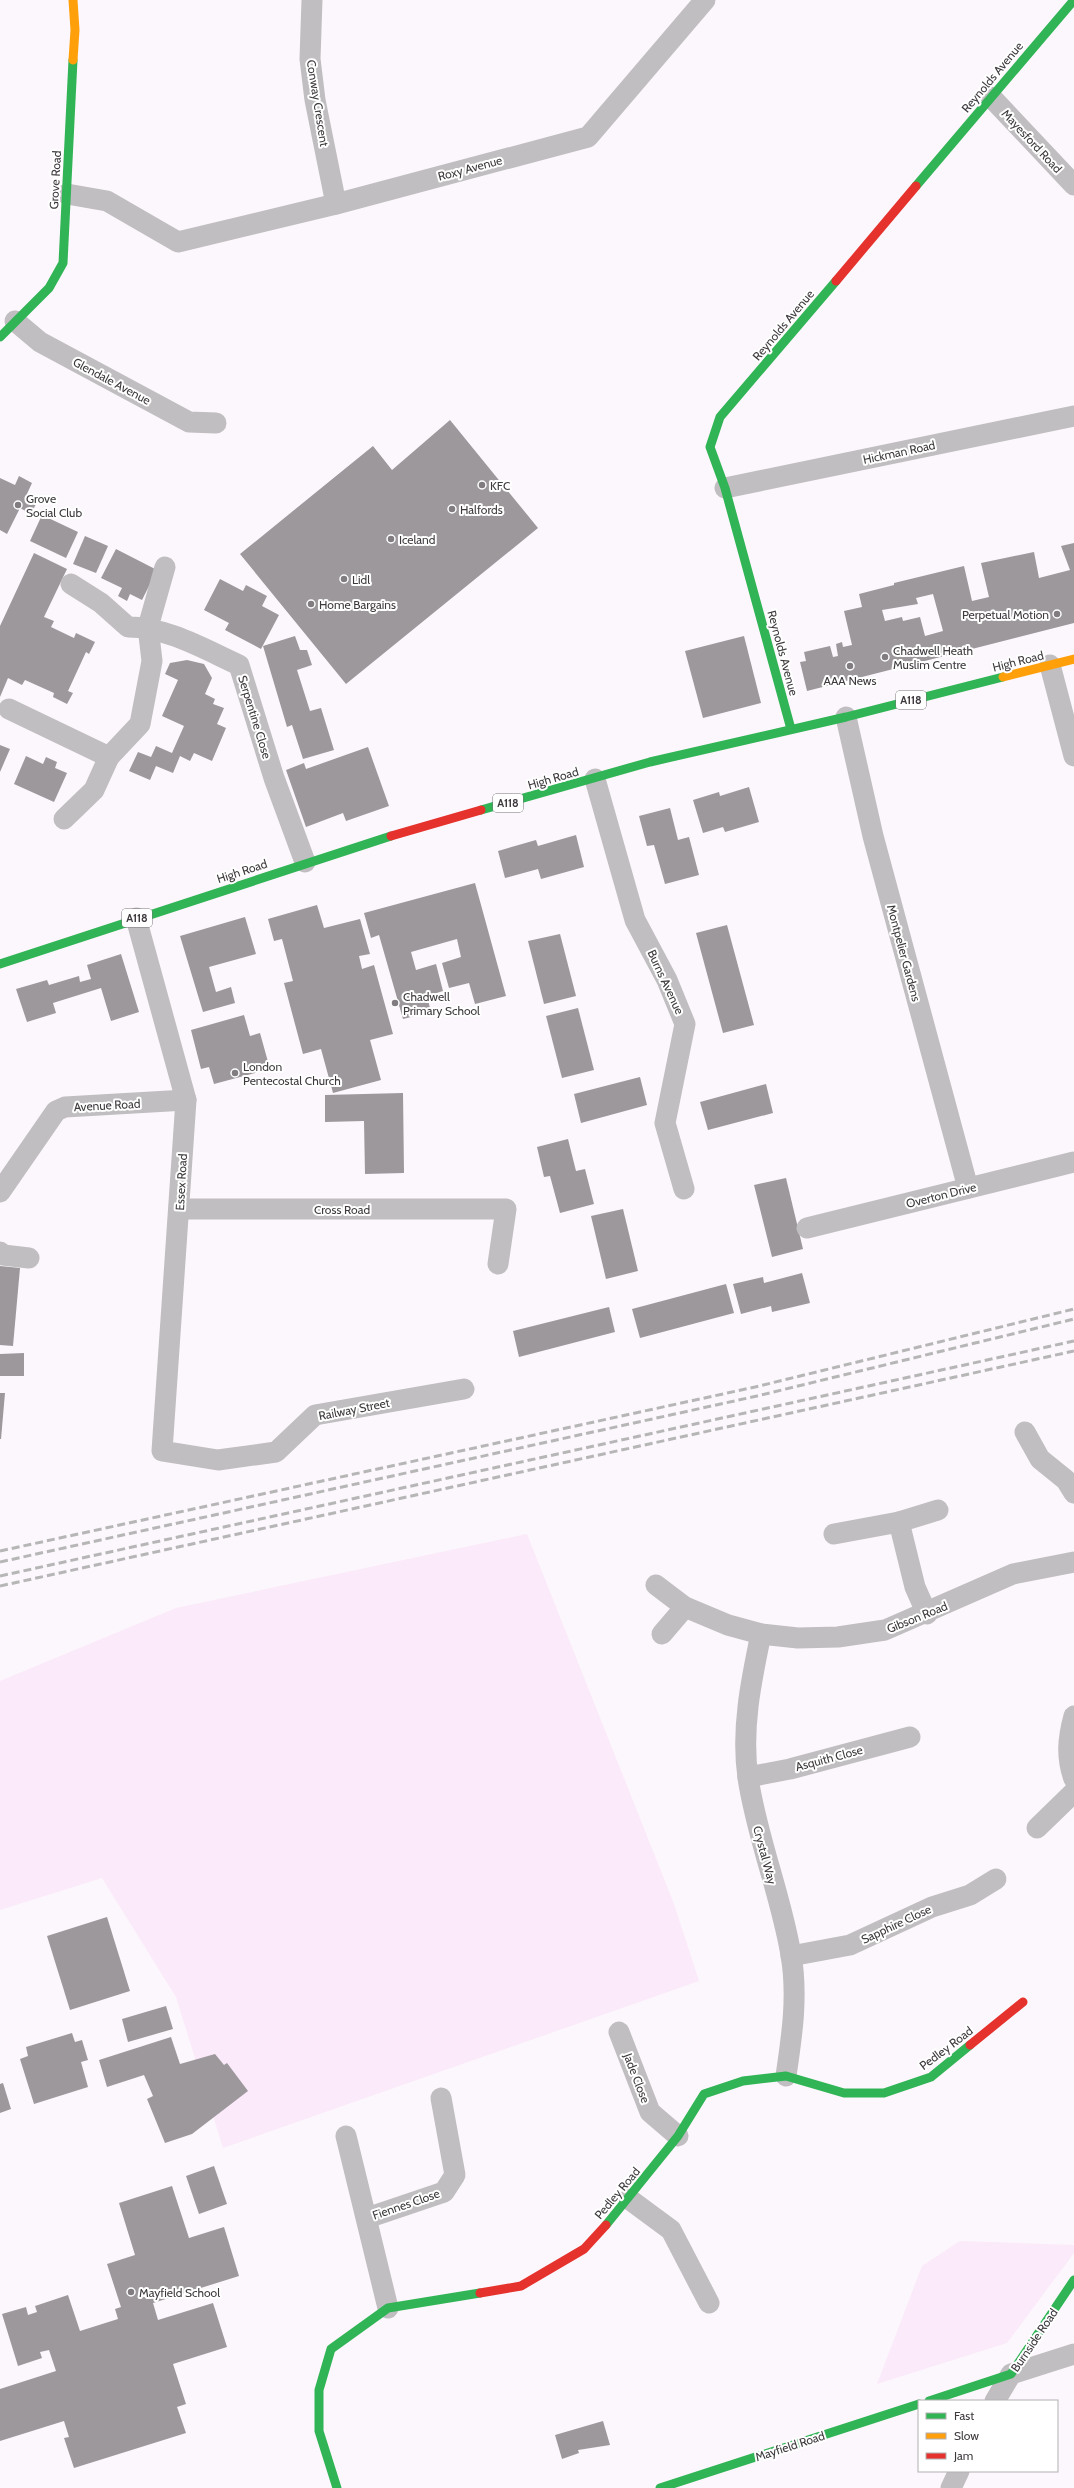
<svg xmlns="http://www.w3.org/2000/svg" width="1074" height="2488" font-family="Cabin,sans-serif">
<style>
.green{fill:#fbeafa}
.building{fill:#9c989c;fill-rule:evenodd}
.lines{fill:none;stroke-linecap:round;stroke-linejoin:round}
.street{stroke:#c0bec0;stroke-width:21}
.fast{stroke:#30b455;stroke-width:9}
.slow{stroke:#ff9f0a;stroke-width:9}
.jam{stroke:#e5322d;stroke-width:9}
.rail{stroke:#b7b6b7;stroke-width:3;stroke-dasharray:8 4;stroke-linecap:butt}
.poi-dot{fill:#807c80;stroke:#fff;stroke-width:1.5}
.labels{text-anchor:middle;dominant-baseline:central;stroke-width:4;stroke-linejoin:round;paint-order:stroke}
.shield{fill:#fff;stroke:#787578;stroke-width:1}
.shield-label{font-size:11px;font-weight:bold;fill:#3e3a3e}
.street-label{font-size:12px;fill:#3e3a3e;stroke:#fff}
.poi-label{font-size:12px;fill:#3e3a3e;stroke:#fff;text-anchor:start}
</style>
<rect width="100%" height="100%" fill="#fcf7fc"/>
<g class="green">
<path d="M527,1534L674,1904L699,1981L223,2148L176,1997L102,1878L0,1910V1681L176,1608Z"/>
<path d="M960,2241L1074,2245V2253L1007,2343L877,2384L922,2266Z"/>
</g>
<g class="building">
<path d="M450,420L538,528L346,684L240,554L373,446L392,470Z"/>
<path d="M19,476L32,483L26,496L37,502L31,514L20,508L7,534L0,530V478L15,485Z"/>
<path d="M42,515L78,532L66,558L30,541Z"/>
<path d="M85,536L108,546L96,573L73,564Z"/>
<path d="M1074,543V623L807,691L800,662L806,661L804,652L830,646L833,657L838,656L836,644L842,642L843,647L852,645L844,611L862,607L859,594L894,585V583L964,566L972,601L989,597L981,563L1034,552L1039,578L1070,570L1061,546ZM933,594L943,631L925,636L920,617L903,621L902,617L885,621L882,610L918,604L916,598Z"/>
<path d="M116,549L157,570L142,600L130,594L127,601L118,596L122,588L101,578Z"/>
<path d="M34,553L67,569L44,617L54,621L51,627L74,638L76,633L95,642L89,654L86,652L68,691L73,693L67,704L53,697L54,693L25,680L22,685L8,678L0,697V626Z"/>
<path d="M220,579L243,591L246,585L267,596L262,606L279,615L261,649L225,630L229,623L204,610Z"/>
<path d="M295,636L300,650H307L312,665L297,670L310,711L321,708L334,750L303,759L292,725L287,727L263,646Z"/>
<path d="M744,636L761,703L703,718L685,651Z"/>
<path d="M187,660L204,664L212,678L205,694L215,699L213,704L224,708L217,724L226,728L212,761L194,753L190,761L180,756L173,773L156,766L150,780L129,771L138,752L151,757L156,746L172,753L184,726L162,716L178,680L165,674L170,663Z"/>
<path d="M0,745L10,749L0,772Z"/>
<path d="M368,747L389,806L346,821L343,813L306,827L286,770L304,763L306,769Z"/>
<path d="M26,756L43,764L46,757L57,762L55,768L67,773L54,802L14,784Z"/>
<path d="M749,787L759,822L725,832L723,827L703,833L693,800L719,792L720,796Z"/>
<path d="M670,808L678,840L689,837L699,875L665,884L654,845L647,846L639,816Z"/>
<path d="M576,835L584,867L541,879L538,869L505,878L498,851L536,840L538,846Z"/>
<path d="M475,883L506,996L475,1004L469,983L449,988L442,963L461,957L457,939L411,952L416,970L436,964L443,991L427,996L431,1012L403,1019L379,935L371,938L364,913Z"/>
<path d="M317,905L324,928L360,919L370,954L359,956L362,969L374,965L393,1034L370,1040L381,1080L333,1093L321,1049L303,1054L284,983L293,981L282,939L274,941L268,919Z"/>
<path d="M245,917L256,954L209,967L216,992L231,987L235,1003L203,1012L180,936Z"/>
<path d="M727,925L754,1025L723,1033L696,933Z"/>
<path d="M560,934L576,996L544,1004L528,941Z"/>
<path d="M121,954L139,1012L111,1021L101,988L53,1003L56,1013L27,1022L16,989L47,980L49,985L79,976L80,982L91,979L87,965Z"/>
<path d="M578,1008L594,1070L562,1078L546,1016Z"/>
<path d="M244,1015L250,1036L260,1033L270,1069L214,1084L209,1067L201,1069L191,1030Z"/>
<path d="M640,1077L647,1105L581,1123L574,1094Z"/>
<path d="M766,1084L773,1113L708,1130L700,1102Z"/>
<path d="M403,1093L404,1173L365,1174L364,1121L325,1122V1095Z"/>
<path d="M568,1139L576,1171L585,1169L594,1204L560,1213L550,1176L544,1177L537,1147Z"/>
<path d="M786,1178L803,1249L772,1257L754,1185Z"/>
<path d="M623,1209L638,1271L606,1279L591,1216Z"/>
<path d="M0,1266L20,1268L13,1346L0,1345Z"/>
<path d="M802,1273L810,1303L772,1312L771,1306L741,1314L733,1284L763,1277L764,1283Z"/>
<path d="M726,1284L734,1313L640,1338L632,1309Z"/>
<path d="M609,1307L615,1332L519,1357L513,1331Z"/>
<path d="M24,1353V1376H0V1354Z"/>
<path d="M0,1393H5L1,1439H0Z"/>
<path d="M107,1917L130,1991L70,2010L47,1936Z"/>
<path d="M166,2006L173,2029L128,2042L122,2019Z"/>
<path d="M72,2033L75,2042L82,2040L88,2060L81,2062L88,2087L34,2104L20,2059L28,2056L26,2047Z"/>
<path d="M171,2037L180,2064L215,2054L224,2065L227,2063L248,2091L192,2134L165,2143L147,2099L153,2096L144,2075L107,2087L99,2060Z"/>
<path d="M3,2083L11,2109L0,2113V2084Z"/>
<path d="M214,2166L227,2204L199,2214L186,2176Z"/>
<path d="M172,2186L189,2238L224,2227L239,2276L153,2303L158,2320L213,2303L227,2347L173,2364L186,2404L177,2407L186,2433L74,2468L64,2438L69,2437L64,2421L0,2441V2389L56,2371L49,2350L40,2352L42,2358L18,2366L2,2314L26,2307L28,2315L37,2312L35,2306L68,2295L80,2331L118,2319L115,2309L121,2307L107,2264L135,2255L119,2203Z"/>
<path d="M603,2421L610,2445L578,2450L579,2453L562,2459L555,2435Z"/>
</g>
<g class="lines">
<g class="street">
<path d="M312,0L310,59L315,100L336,204"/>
<path d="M991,97L1074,185"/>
<path d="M67,194L107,201L178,242L336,204L588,137L705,0"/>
<path d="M15,321L40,342L189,422L216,423"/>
<path d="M725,488L1074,416"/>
<path d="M71,584L101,603L128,627C167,627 204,649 239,665L274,778L305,862"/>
<path d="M1050,665L1074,756"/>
<path d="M9,709L109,757L140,724L152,661L148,627L165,567"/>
<path d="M846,717L873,836L968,1188"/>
<path d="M595,779L635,920L667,980L685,1024L665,1123L684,1189"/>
<path d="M64,819L94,790L109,757"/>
<path d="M136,918L186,1100L162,1451L218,1460L276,1452L315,1415L464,1389"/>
<path d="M0,1192L56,1111L65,1107L186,1100"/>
<path d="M179,1209H506L498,1264"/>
<path d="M807,1228L1074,1162"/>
<path d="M0,1252L3,1255L29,1258"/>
<path d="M1025,1432L1040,1459L1066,1480L1074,1493"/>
<path d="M899,1522L915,1587L927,1614"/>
<path d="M834,1534L899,1522L938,1510"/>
<path d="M656,1585L685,1607L728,1625L761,1634L798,1638L838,1637L885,1630L1013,1574L1074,1562"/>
<path d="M662,1634L685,1607"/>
<path d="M761,1634C751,1681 741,1730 748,1778C757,1838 781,1895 791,1955C798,1996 792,2035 786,2076"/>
<path d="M1074,1716C1068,1738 1066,1757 1074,1779"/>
<path d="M748,1777L790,1769L910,1737"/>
<path d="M1037,1828L1074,1792"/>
<path d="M791,1956L850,1945L932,1907L970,1895L996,1879"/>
<path d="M619,2032L650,2112L678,2136"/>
<path d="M346,2136L388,2308"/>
<path d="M629,2199L671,2230L709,2303"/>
<path d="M367,2218L444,2192L455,2175L441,2098"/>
<path d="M995,2401L1011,2374L1074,2354"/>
<path d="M951,2488L959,2471"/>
</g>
<g class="fast">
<path d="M916,186L1074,0"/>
<path d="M0,337L49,288L63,263L73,60"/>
<path d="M791,729L725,488L710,447L720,417L836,281"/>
<path d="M481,810L650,762L846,717L1003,677"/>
<path d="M0,964L391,836"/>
<path d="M606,2225L678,2136L704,2094L743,2081L786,2076L844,2093H884L931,2077L970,2045"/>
<path d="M929,2401L1011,2374L1074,2280"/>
<path d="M337,2488L319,2431V2390L331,2349L388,2308L480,2293"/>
<path d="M660,2488L919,2404"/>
</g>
<g class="slow">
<path d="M73,0L75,30L73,60"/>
<path d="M1003,677L1074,659"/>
</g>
<g class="jam">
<path d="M836,281L916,186"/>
<path d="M391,836L481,810"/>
<path d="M970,2045L1023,2002"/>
<path d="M480,2293L521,2286L584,2249L606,2225"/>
</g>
<g class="rail">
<path d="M0,1551L755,1387L1074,1309"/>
<path d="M0,1562L757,1396L1074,1319"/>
<path d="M0,1576L1074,1341"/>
<path d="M0,1586L1074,1351"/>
</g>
</g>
<g class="poi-dot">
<circle cx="482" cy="485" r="4"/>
<circle cx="18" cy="505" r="4"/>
<circle cx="452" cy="509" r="4"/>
<circle cx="391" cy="539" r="4"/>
<circle cx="344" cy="579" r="4"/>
<circle cx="311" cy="604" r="4"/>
<circle cx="1057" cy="614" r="4"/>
<circle cx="885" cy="657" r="4"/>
<circle cx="850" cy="666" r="4"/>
<circle cx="395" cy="1003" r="4"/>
<circle cx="235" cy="1073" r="4"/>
<circle cx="131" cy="2292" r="4"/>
</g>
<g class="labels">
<g class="shield">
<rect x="896" y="691" width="30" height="18" rx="3"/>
<rect x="493" y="794" width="30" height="18" rx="3"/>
<rect x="122" y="909" width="30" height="18" rx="3"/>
</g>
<g class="shield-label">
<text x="911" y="700">A118</text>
<text x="508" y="803">A118</text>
<text x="137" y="918">A118</text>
</g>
<g class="street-label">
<text transform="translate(992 77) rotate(-50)">Reynolds Avenue</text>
<text transform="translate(318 103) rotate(81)">Conway Crescent</text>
<text transform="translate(1032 141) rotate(47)">Mayesford Road</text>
<text transform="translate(470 168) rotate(-15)">Roxy Avenue</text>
<text transform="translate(55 180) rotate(-87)">Grove Road</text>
<text transform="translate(783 325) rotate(-50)">Reynolds Avenue</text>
<text transform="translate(112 381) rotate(28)">Glendale Avenue</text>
<text transform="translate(899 452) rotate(-12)">Hickman Road</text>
<text transform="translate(783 653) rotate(75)">Reynolds Avenue</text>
<text transform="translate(1018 661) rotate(-14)">High Road</text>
<text transform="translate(255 717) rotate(73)">Serpentine Close</text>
<text transform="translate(553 778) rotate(-16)">High Road</text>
<text transform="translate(242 871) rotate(-18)">High Road</text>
<text transform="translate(904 953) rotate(75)">Montpelier Gardens</text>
<text transform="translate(666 982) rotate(65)">Burns Avenue</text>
<text transform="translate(107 1105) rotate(-3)">Avenue Road</text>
<text transform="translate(181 1182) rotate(-87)">Essex Road</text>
<text transform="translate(941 1195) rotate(-14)">Overton Drive</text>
<text x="342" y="1209">Cross Road</text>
<text transform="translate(354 1409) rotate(-11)">Railway Street</text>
<text transform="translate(917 1617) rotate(-22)">Gibson Road</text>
<text transform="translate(829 1758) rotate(-15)">Asquith Close</text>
<text transform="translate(765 1855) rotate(75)">Crystal Way</text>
<text transform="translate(896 1924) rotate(-25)">Sapphire Close</text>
<text transform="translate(946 2048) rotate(-37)">Pedley Road</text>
<text transform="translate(637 2078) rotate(69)">Jade Close</text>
<text transform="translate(617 2193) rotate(-50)">Pedley Road</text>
<text transform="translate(406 2204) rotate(-19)">Fiennes Close</text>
<text transform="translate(1034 2340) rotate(-56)">Burnside Road</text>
<text transform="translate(790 2446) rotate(-18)">Mayfield Road</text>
</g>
<g class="poi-label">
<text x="490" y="485">KFC</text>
<text x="26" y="498">Grove<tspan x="26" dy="14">Social Club</tspan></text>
<text x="460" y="509">Halfords</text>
<text x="399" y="539">Iceland</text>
<text x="352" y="579">Lidl</text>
<text x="319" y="604">Home Bargains</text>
<text x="1049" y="614" text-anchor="end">Perpetual Motion</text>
<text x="893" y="650">Chadwell Heath<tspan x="893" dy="14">Muslim Centre</tspan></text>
<text x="850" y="680" text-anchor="middle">AAA News</text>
<text x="403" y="996">Chadwell<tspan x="403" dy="14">Primary School</tspan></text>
<text x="243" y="1066">London<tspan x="243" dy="14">Pentecostal Church</tspan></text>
<text x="139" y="2292">Mayfield School</text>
</g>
</g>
<rect x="918" y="2400" width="140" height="72" fill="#ffffff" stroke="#b2b0b2"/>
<rect x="926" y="2413" width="20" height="6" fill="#30b455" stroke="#b2b0b2"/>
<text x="954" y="2420" font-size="12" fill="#3e3a3e">Fast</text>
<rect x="926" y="2433" width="20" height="6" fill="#ff9f0a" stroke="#b2b0b2"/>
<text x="954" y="2440" font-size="12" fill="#3e3a3e">Slow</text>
<rect x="926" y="2453" width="20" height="6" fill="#e5322d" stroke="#b2b0b2"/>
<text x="954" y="2460" font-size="12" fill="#3e3a3e">Jam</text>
</svg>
